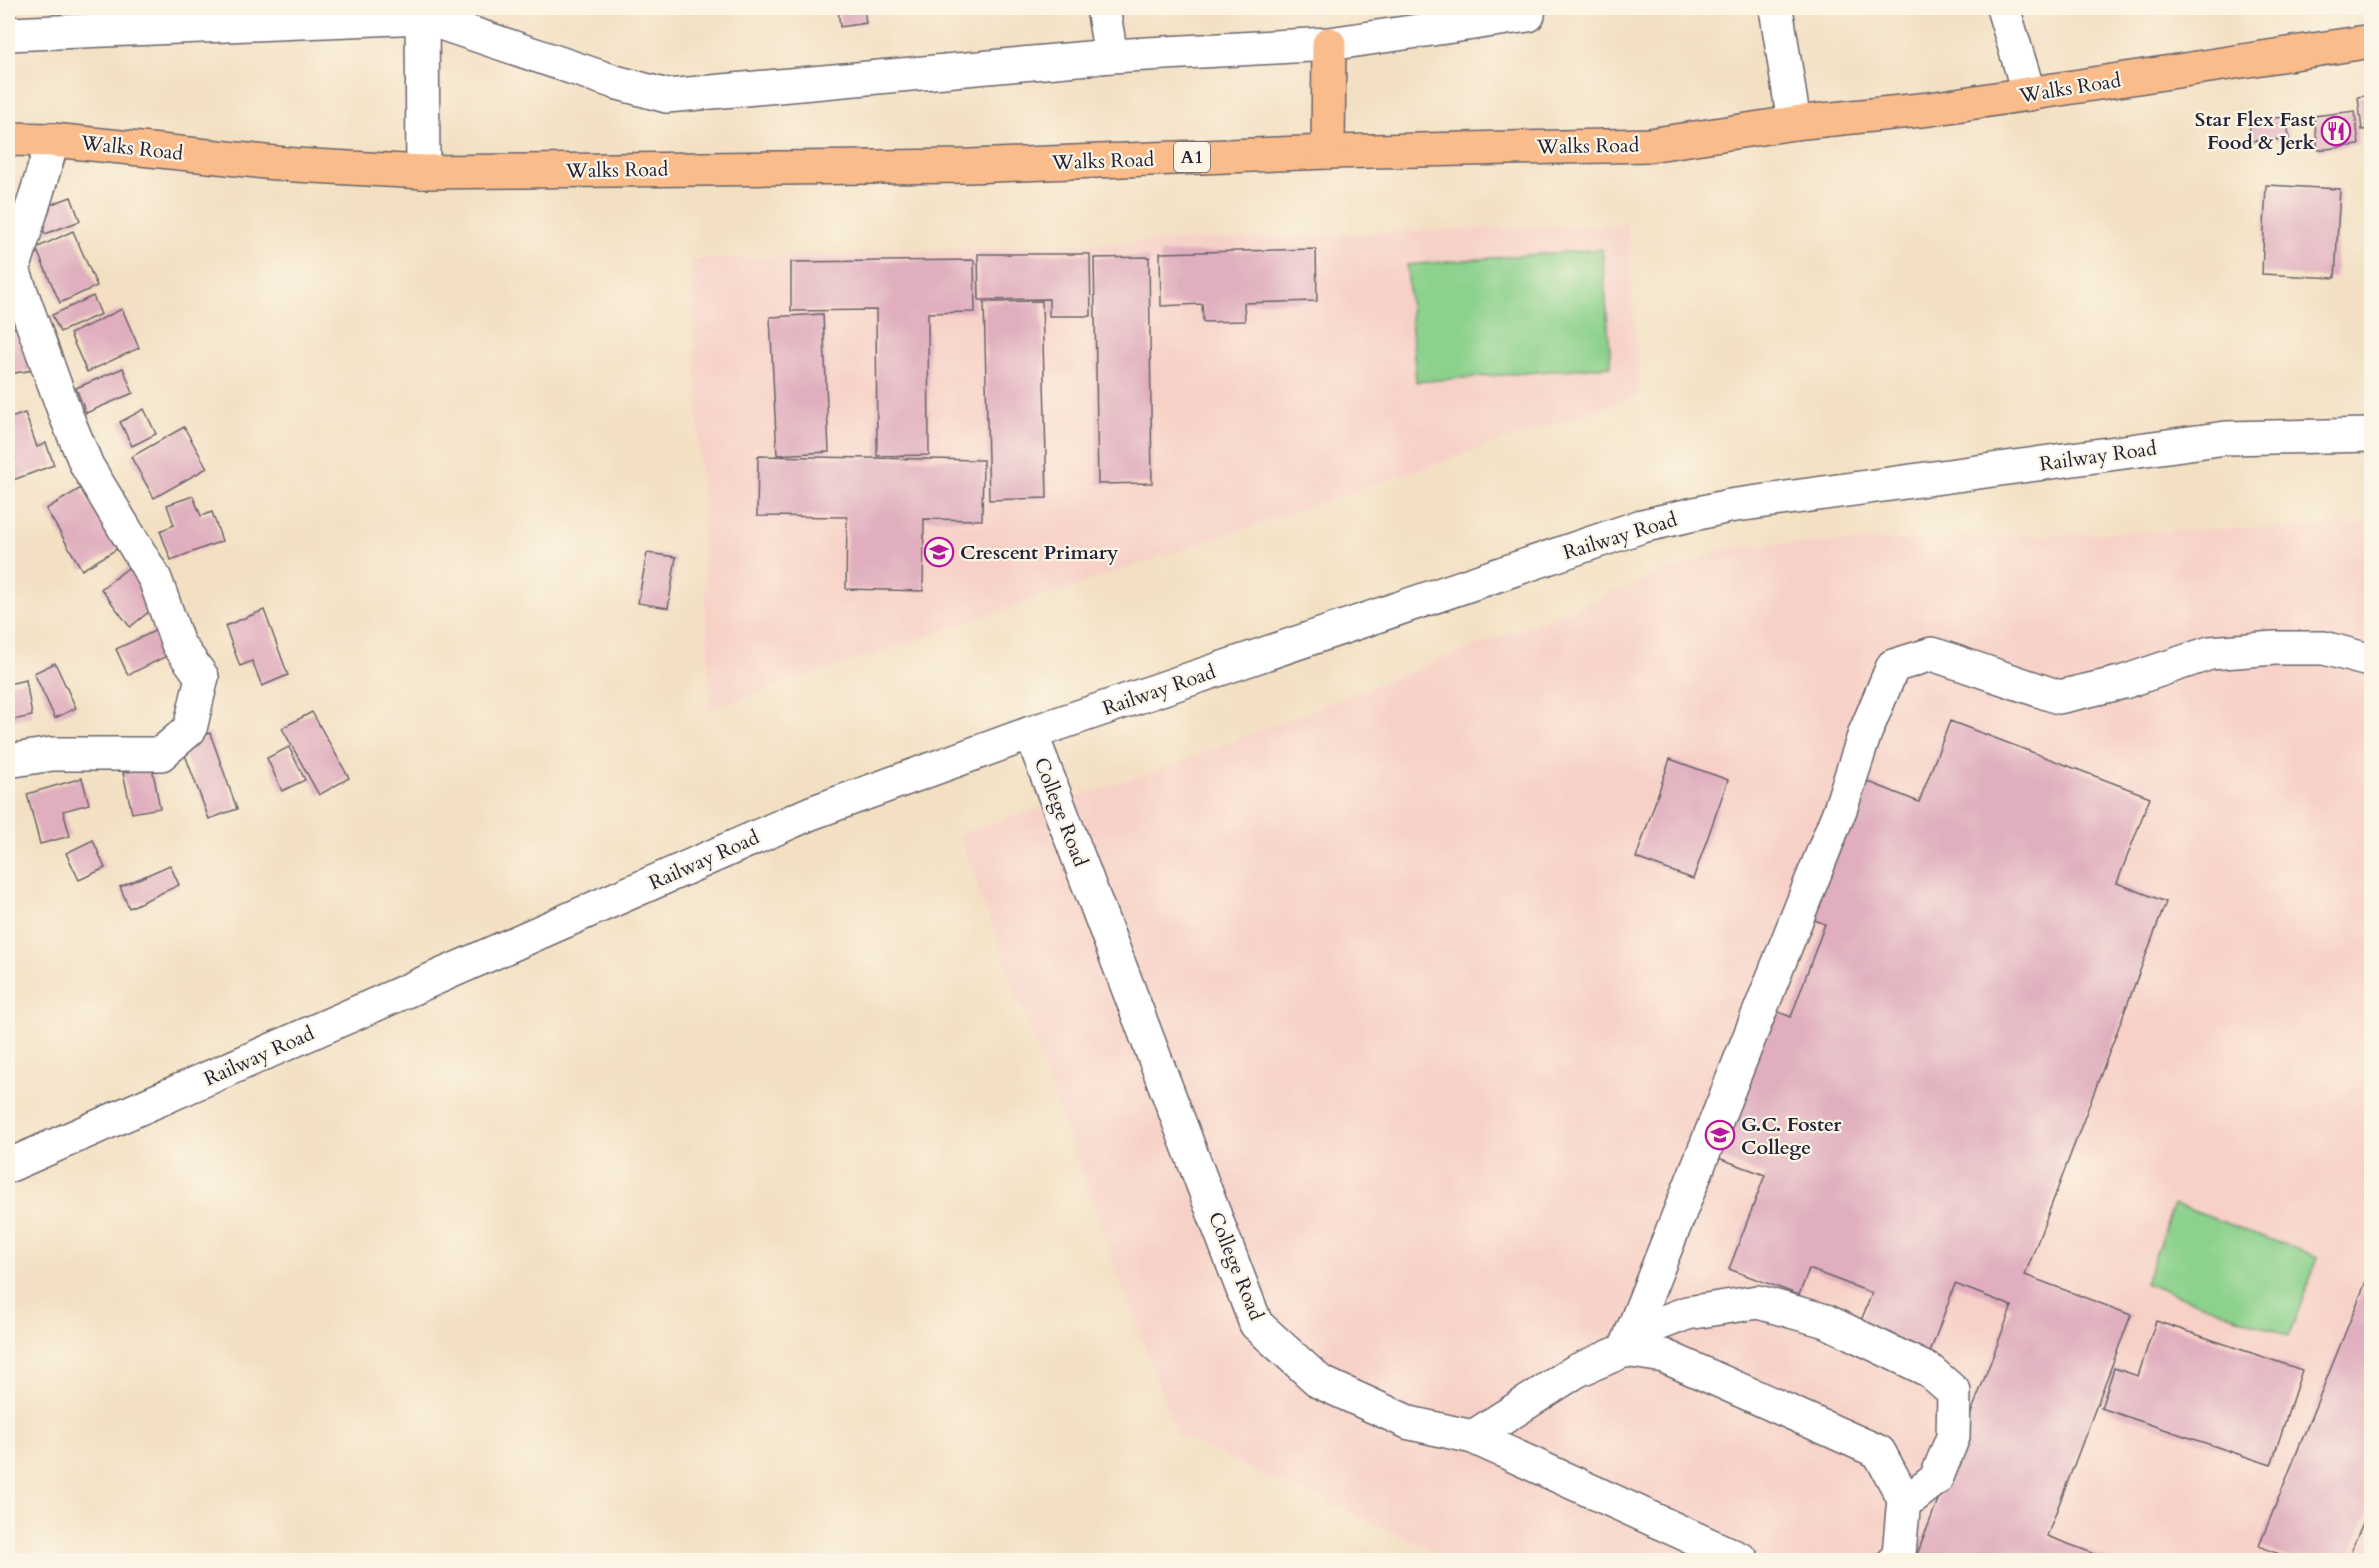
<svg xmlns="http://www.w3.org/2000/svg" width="2379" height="1568" font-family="Cardo,serif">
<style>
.built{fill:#f7d1c8}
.green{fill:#8cd18c;stroke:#577a64;stroke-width:1.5}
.building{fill:#e0aebe}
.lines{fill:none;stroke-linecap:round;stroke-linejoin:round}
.minor-casing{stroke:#6b646b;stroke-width:36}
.major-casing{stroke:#6b646b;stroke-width:36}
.minor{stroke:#fff;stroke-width:33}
.major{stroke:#f9bc8a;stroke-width:33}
.labels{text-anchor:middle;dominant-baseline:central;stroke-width:4.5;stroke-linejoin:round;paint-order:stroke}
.shield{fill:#fcf5e5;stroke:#63616e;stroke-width:1.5}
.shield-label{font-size:18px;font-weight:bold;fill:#22223b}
.street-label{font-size:20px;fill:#22223b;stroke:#fcf5e5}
.poi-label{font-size:20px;font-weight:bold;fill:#22223b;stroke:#fcf5e5;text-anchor:start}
</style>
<rect width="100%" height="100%" fill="#fcf5e5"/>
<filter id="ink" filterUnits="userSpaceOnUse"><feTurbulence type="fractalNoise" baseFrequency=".0167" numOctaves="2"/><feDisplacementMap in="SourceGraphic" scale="12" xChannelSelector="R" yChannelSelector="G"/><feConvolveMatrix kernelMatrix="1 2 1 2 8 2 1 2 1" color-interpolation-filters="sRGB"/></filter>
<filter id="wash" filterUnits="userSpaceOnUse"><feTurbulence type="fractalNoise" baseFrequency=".008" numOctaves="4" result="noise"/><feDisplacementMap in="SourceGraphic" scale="24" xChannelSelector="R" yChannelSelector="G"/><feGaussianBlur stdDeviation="1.35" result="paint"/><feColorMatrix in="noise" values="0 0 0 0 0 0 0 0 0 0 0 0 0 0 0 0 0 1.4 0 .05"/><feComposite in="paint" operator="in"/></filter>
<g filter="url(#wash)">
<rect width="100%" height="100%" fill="#f3e0c3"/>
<g class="built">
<path d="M1627,223L1640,395L710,709L691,260Z"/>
<path d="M2371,524V1560H1455L1176,1435L959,834L1160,770L1732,546Z"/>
</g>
<g class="green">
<path d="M1602,249L1611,366L1416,382L1407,265Z"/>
<path d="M2174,1204L2318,1257L2289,1336L2145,1283Z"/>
</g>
<g id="blocks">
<g class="building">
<path d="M838,8H864L866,23L840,27Z"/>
<path d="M2372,95V129L2362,130L2358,97Z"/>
<path d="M2355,111L2359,145L2318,150L2314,116Z"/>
<path d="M2287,117L2289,139L2251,141L2249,120Z"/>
<path d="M2266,185L2340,189L2335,278L2262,274Z"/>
<path d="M71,197L80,221L45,234L36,210Z"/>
<path d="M73,231L97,286L60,303L36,248Z"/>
<path d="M1316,249L1317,301L1244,303L1245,321L1203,322L1202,304L1161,306L1160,253Z"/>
<path d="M978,254H1090L1091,316H1049V299L979,300Z"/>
<path d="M1149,257L1152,483L1098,484L1094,258Z"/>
<path d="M974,260L975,312L928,313L929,455L877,456L876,310L791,311V262Z"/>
<path d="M93,296L101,314L60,332L52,315Z"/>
<path d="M1042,301L1047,498L989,500L984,302Z"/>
<path d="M122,309L139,348L87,372L70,334Z"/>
<path d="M823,314L829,452L777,455L770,317Z"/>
<path d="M34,326L40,369L8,374V329Z"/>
<path d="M123,368L133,393L86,413L76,388Z"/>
<path d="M144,409L156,434L132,446L120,422Z"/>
<path d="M25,413L37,447L46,443L54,465L13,480L8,465V461L15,458L8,438V419Z"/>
<path d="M184,427L207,468L154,498L131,457Z"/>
<path d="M758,456L983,460L982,520L924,519L923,591L846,589L847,517L757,516Z"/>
<path d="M81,488L117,549L82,570L46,509Z"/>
<path d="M193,496L201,516L212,512L222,541L171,560L160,531L174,525L167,505Z"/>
<path d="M647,553L676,557L668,608L638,603Z"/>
<path d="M128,568L156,606L130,627L101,589Z"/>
<path d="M264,610L288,675L262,686L252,661L240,666L225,626Z"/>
<path d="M161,628L173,653L128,675L116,649Z"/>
<path d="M55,663L76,708L55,718L34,673Z"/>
<path d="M26,680L32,716L8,721V684Z"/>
<path d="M312,712L349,778L319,795L282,728Z"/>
<path d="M1950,721L2150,797L2117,883L2166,902L2025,1275L2131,1315L2047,1536L2111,1560H1915L2012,1306L1955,1284L1928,1358L1857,1331L1872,1293L1809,1269L1799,1295L1729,1269L1765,1175L1713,1156L1769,1008L1791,1017L1825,924L1812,919L1864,780L1919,802Z"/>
<path d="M210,733L237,809L209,819L181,744Z"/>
<path d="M289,747L305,780L282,791L267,758Z"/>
<path d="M1670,759L1728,780L1693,879L1636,858Z"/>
<path d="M152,767L160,808L132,813L123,773Z"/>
<path d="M82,778L89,804L63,811L70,836L40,844L27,794Z"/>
<path d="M93,840L105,868L79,880L66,853Z"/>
<path d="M170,865L179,885L129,908L120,887Z"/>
<path d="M2371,1269L2372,1502L2347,1560H2294L2259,1546Z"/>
<path d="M2156,1321L2302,1370L2271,1465L2101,1408L2114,1368L2138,1376Z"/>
</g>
</g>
</g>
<g filter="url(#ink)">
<use href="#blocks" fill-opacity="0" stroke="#6b646b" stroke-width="1.5"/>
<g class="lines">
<g class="minor-casing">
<g id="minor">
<path d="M422,8L423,172"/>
<path d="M1103,8L1111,56"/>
<path d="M1776,8L1794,123"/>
<path d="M2003,8L2029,94"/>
<path d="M8,34L423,17L615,82L667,96L1111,56L1329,44L1528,15L1529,8"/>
<path d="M1031,733L1256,1324L1320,1382L1410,1423L1473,1437L1742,1560"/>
<path d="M8,761L52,754H161L190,729L202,677L178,644L155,579L87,466L65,413L13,270L53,140"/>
<path d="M8,1166L811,813L1031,733L1642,526L1729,506L2226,438L2372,435"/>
<path d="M1632,1334L1687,1313L1758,1302L1826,1321L1930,1371L1954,1392L1953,1437L1936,1479L1914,1496L1904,1499"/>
<path d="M1625,1350L1841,807L1865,733L1893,666L1932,654L2059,697L2124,682L2210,653L2275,648H2324L2372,661"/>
<path d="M1473,1437L1576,1371L1625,1350L1664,1356L1879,1452L1904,1499L1899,1554L1895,1560"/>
</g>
</g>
<g class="major-casing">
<g id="major">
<path d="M8,139L53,140L295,165L423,172L970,166L1328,152L1649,145L1794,123L1930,109L2372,41"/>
<path d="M1328,152L1329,44"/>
</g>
</g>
<use href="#minor" class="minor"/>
<use href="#major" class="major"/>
</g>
</g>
<defs>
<g id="restaurant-ring" transform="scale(1.5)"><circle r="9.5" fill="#fcf5e5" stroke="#b5179e" stroke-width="1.5"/><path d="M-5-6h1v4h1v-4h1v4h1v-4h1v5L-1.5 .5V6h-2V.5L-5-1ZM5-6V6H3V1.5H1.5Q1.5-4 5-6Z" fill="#b5179e"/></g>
<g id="school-ring" transform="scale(1.5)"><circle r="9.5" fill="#fcf5e5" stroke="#b5179e" stroke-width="1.5"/><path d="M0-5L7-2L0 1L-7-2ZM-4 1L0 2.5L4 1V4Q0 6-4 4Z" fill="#b5179e"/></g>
<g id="university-ring" transform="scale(1.5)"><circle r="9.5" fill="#fcf5e5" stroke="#b5179e" stroke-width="1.5"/><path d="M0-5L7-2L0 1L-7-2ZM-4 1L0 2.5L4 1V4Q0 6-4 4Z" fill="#b5179e"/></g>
</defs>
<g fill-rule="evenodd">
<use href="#restaurant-ring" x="2336" y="131"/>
<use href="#school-ring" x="939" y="552"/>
<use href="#university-ring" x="1720" y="1135"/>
</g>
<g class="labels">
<rect class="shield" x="1174" y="142" width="36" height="30" rx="4.5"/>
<g class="shield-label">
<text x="1192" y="157">A1</text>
</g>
<g class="street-label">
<text transform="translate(2070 88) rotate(-9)">Walks Road</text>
<text transform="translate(1588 146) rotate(-1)">Walks Road</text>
<text transform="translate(132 148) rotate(6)">Walks Road</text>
<text transform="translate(1103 161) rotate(-2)">Walks Road</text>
<text transform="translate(617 170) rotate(-1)">Walks Road</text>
<text transform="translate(2098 456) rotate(-8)">Railway Road</text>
<text transform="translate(1620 536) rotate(-17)">Railway Road</text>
<text transform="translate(1159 690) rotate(-19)">Railway Road</text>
<text transform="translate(1061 812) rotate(69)">College Road</text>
<text transform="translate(704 860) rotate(-24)">Railway Road</text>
<text transform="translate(259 1056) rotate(-24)">Railway Road</text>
<text transform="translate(1236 1266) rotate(68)">College Road</text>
</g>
<g class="poi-label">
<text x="2315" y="119" text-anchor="end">Star Flex Fast<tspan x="2315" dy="23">Food &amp; Jerk</tspan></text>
<text x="960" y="552">Crescent Primary</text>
<text x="1741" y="1124">G.C. Foster<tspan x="1741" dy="23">College</tspan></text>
</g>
</g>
<rect width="2379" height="1568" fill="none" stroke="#fcf5e5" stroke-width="30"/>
</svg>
